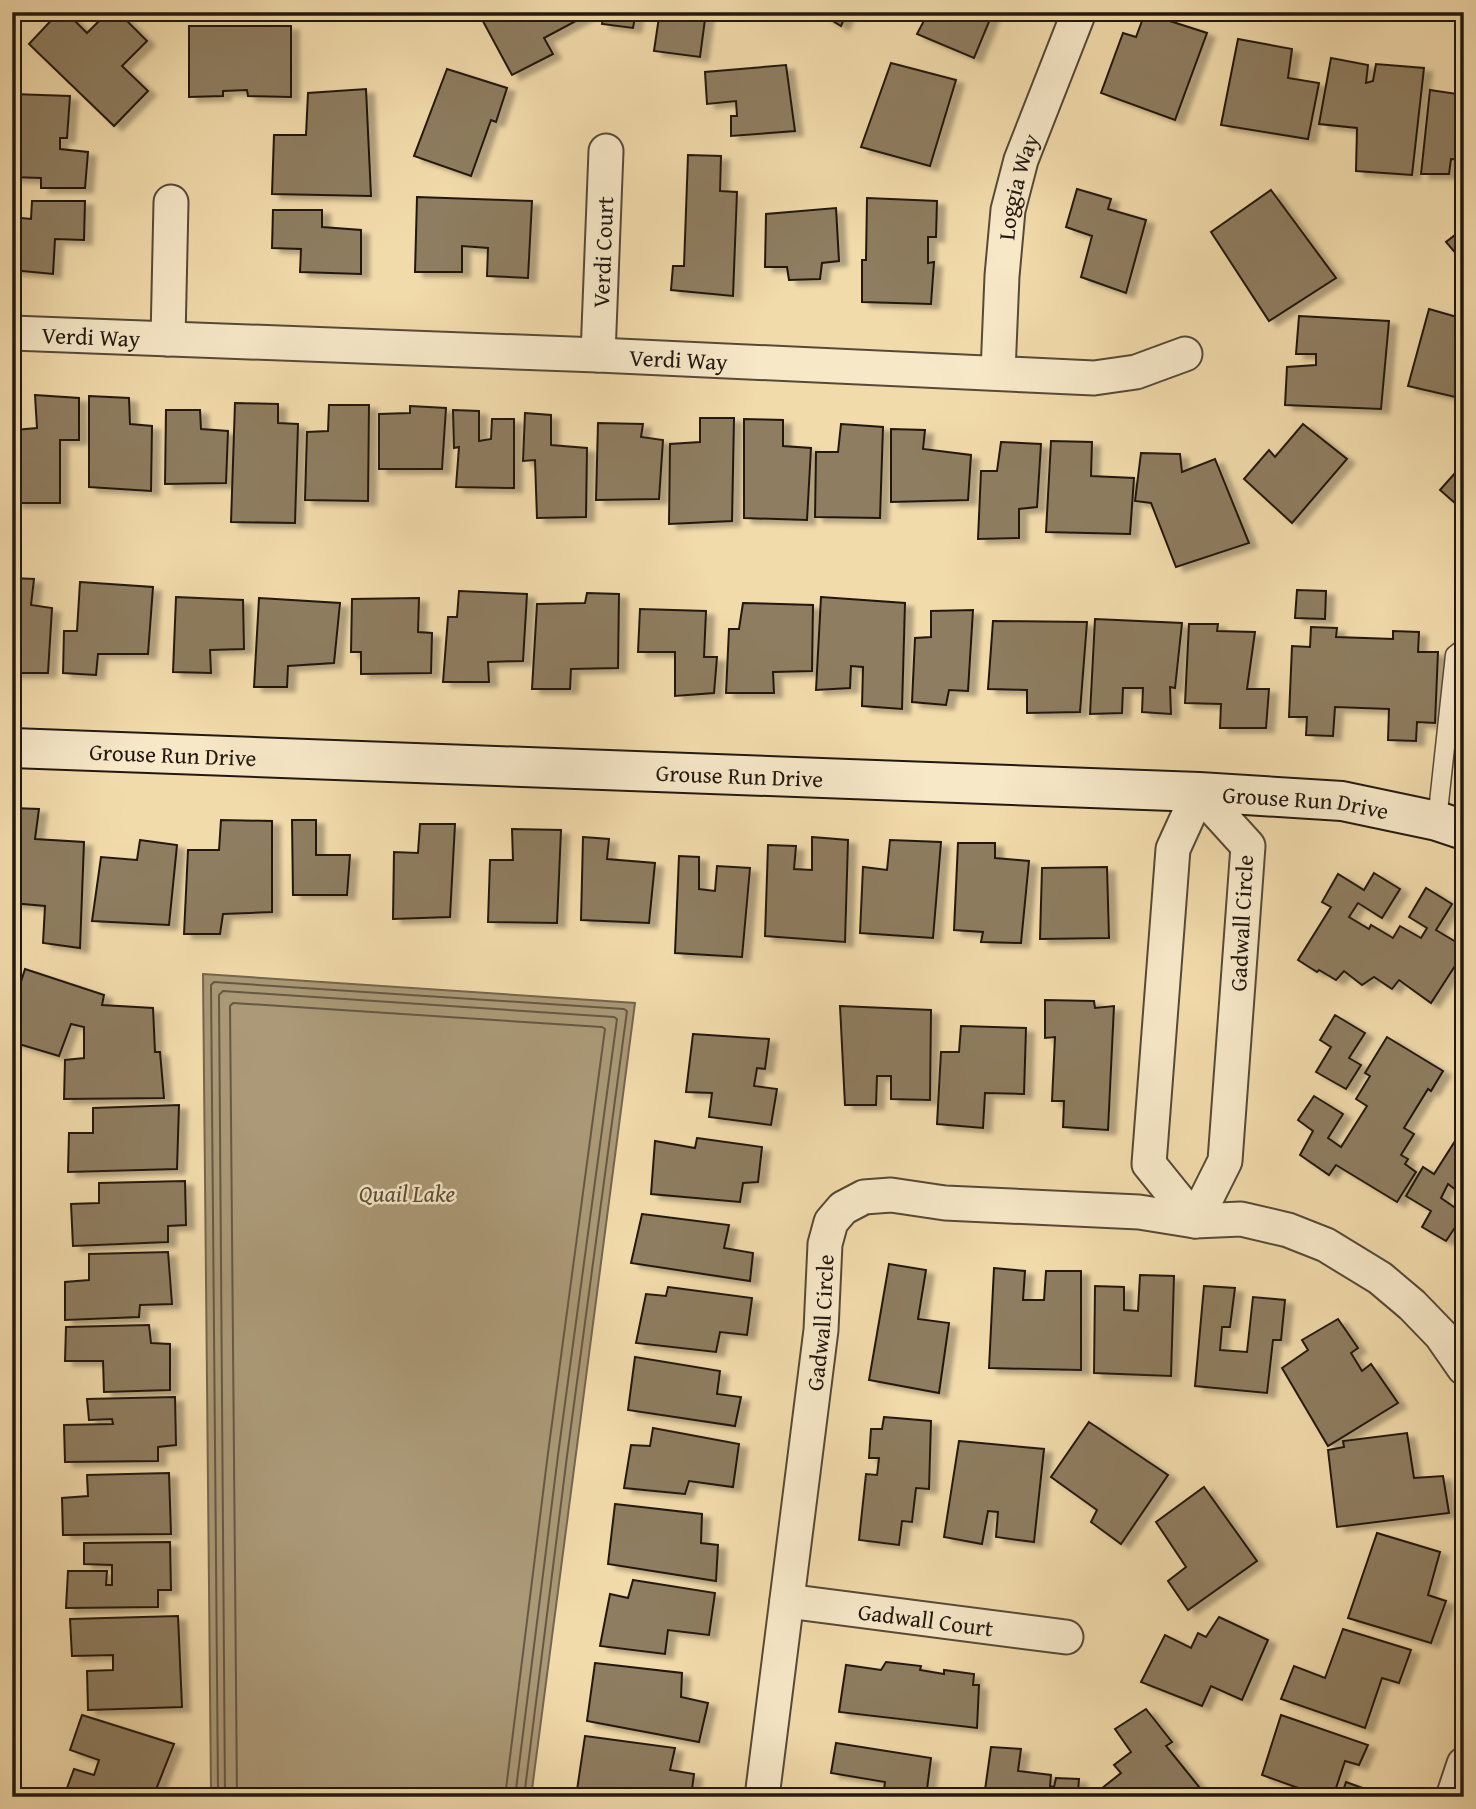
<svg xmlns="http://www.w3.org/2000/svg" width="1476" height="1809" font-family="'Gentium Book Plus',serif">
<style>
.water{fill:#ab9977;stroke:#74654e;stroke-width:2}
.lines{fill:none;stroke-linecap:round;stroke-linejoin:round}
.shore{stroke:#665844;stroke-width:2}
.building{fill:#8e7d61;stroke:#211811;stroke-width:2;filter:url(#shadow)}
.lane-casing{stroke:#554938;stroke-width:21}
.street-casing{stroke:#554938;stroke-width:37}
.secondary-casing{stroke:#211811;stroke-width:42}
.lane{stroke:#f7e8c8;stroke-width:18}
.street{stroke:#f7e8c8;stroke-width:33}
.secondary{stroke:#f7e8c8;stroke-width:38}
.labels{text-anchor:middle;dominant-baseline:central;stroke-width:5;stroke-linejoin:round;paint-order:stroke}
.street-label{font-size:23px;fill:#211811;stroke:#f7e8c8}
.water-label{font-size:24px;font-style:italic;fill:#584c3a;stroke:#f7e8c8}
</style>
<defs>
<filter id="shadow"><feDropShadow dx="8" dy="4.5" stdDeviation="2" flood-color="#0004"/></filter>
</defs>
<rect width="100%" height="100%" fill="#f2dbab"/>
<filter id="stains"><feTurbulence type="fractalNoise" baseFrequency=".00286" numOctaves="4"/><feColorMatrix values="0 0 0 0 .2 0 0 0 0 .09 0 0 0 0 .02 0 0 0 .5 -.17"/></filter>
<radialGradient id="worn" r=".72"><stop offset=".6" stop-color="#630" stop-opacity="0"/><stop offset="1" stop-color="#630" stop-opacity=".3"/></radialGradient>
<path class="water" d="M203,974L635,1003L531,1797H208L211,1790Z"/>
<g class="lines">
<g class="shore">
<path d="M215,1797L218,1789L211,985L214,982L624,1009L627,1011L567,1456L524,1797"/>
<path d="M225,1797L219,995L223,991L614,1017L617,1019L558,1455L515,1797"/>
<path d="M237,1797L230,1006L233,1003L602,1027L605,1029L548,1453L505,1797"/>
</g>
</g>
<g class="building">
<path d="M59,12H66L87,33L108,12H118L147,41L122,66L148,91L114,126L29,44Z"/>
<path d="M478,12H591V13L544,38L553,54L512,75Z"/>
<path d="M604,12H636L633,28L602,24Z"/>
<path d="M642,12H706L700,57L654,51L659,17Z"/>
<path d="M818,12H847L841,26Z"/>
<path d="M921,12H993L974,58L917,34L927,15Z"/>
<path d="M1145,13L1207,33L1175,120L1101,93L1123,33L1136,37Z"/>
<path d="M189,26H291V97L248,96L247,90L223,91V96L189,97Z"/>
<path d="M1238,39L1292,49L1288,78L1319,83L1308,139L1221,125Z"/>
<path d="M1331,58L1368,65L1366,83L1373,81L1376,64L1424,68L1412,175L1356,171L1357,128L1319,124Z"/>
<path d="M891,63L956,80L930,166L861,147Z"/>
<path d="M786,65L795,131L731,136V116H737L736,101L707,104L705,72Z"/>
<path d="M447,69L507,88L496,122L491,120L471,176L414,156Z"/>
<path d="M366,89L371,196L272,194L274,135H306L308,93Z"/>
<path d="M1430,90L1464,95V160L1451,159L1449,174H1421Z"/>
<path d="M12,94L70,96L67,138H60V149L88,152L85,188H41V178L12,177Z"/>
<path d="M688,155L721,156L720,191L737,192L733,296L671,290L673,266H684Z"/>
<path d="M1077,189L1111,199L1108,209L1146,220L1126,293L1081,277L1092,236L1066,227Z"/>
<path d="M1271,190L1336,278L1269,321L1211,232Z"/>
<path d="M417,197L532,201L528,278L487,276L488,248L462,246V272H415Z"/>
<path d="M867,198L937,201L936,237H928V263L934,262L931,304L862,302V260H866Z"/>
<path d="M32,201H85L84,240L55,239L53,274L12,270V217L31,219Z"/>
<path d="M836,208L839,261L822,263L820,279L789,280L787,267H765L766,214Z"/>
<path d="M273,210H322V227L361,230V274L300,272L301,249L272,248Z"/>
<path d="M1464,228V263L1446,242Z"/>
<path d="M1429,309L1464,319V399L1408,386Z"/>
<path d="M1299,316L1389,321L1381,409L1285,405L1287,367L1316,365V354H1296Z"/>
<path d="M35,395L79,398V440H60V503H15V430L37,428Z"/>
<path d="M89,396L129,398L130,424L152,426L151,491L89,487Z"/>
<path d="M235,403L278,404V423L298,424L295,523L231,522Z"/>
<path d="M329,405H369L368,501L305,500L307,432L328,431Z"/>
<path d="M410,406L446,408L442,469H379V414L410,413Z"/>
<path d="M166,410H200L201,429L228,431L226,483L165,484Z"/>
<path d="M453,410L479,411V441L491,439L492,419H514V488L456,487L459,447L454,448Z"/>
<path d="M525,413L551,415V445L587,448L586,517L537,518L535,460L523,461Z"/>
<path d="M700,418H734L732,521L669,524L670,444L700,442Z"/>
<path d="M744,419L783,420V446L811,448L807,520L744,518Z"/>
<path d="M598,423L643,424L641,437L663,440L659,499L596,500Z"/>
<path d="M841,424L883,427L880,518L815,517L816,452H838Z"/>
<path d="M1303,424L1347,459L1292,523L1244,479L1269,450L1275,457Z"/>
<path d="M891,429L925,430L923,449L971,455L968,500L891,502Z"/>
<path d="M1051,441L1092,442L1091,476L1134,478L1130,534L1046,532Z"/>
<path d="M1001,442L1041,444L1037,507L1019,509V538L978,539L981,471H997Z"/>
<path d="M1141,453L1180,454L1182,472L1215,459L1249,543L1176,567L1151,503L1135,501Z"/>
<path d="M1464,463V511L1440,490Z"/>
<path d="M12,578L34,579L31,605L52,608L48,673H12Z"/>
<path d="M80,582L153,587L148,654H98L96,675L63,673L64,631H77Z"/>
<path d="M1297,590L1326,591L1325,619L1295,618Z"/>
<path d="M459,591L527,594L523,661L488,662L489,682H443L448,617H457Z"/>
<path d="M587,593L619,594L618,668L571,669L570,689H532L537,604L585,603Z"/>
<path d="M176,597L243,600L244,649L210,650L211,673L173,672Z"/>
<path d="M821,597L905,603L902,709L862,706L863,667L851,666L850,688L816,690Z"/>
<path d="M259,598L340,603L334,663L288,666L287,687H254Z"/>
<path d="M419,598L418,632L432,633L431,673L361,674V652H351L352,599Z"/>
<path d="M743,603L813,605L812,671L773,672L774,693H726L729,629H739Z"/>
<path d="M640,609L706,611L704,657H717L714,693L675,696V652H638Z"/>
<path d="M973,610L968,691L949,690L946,705L912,702L915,638L931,637V611Z"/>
<path d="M1095,619L1182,623L1175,688L1170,687L1171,714L1142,712L1143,688H1123L1122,713L1090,714Z"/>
<path d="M993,621L1087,622L1080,712L1027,713V690L988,689Z"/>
<path d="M1189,624H1218L1217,631L1255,632L1247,689H1269L1266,728H1220L1221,704L1185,703Z"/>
<path d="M1311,627L1337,628L1336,637L1393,639V631L1419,632L1418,652H1438L1435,723L1417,722L1416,741L1388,740L1389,709L1335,707L1333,736L1306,735L1307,717H1289L1292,646L1310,647Z"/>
<path d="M12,808L39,809L35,839L84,842L80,948L43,943L45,906L12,903Z"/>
<path d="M221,820L272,821V912L223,914L220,934H184L188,850H219Z"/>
<path d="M292,820H316V855H350L347,895H293Z"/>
<path d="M420,824H455L450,917L393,919L394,852L418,853Z"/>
<path d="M512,829L561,830L557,923L488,922L490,860H513Z"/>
<path d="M583,837L609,839L607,859L655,863L649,923L581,920Z"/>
<path d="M812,837L848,840L845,942L765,936L768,845L796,846L794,869L812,870Z"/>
<path d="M140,840L177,845L169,925L92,921L101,857L137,860Z"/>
<path d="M890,840L941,842L933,938L860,933L863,867L887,870Z"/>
<path d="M958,843H995V858L1029,861L1021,943L981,942L983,932L954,930Z"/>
<path d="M679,856L699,857V889L715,891L717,866L750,868L742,957L675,953Z"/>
<path d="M1107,867L1109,938L1040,939L1042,868Z"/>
<path d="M1374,873L1400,889L1382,918L1358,903L1349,917L1369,929L1371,925L1393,938L1400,926L1421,938L1427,928L1409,917L1426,888L1452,904L1436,930L1456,942L1464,929V952L1431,1003L1399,980L1392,989L1374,977L1362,985L1344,971L1336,980L1319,970L1317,972L1298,960L1331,907L1322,902L1338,874L1364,890Z"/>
<path d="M25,969L104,995L102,1005L153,1008L155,1052H160L164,1098L64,1099L65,1060L84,1058V1027L71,1024L59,1056L12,1042V1010Z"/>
<path d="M1045,1000L1094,1001L1095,1008L1114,1006L1108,1130L1063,1127L1064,1101H1052L1055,1037L1045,1038Z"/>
<path d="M840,1006L931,1010L930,1100L891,1099V1076H877L876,1105H845Z"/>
<path d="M1335,1015L1365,1033L1349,1058L1361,1065L1346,1089L1316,1072L1331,1047L1320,1040Z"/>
<path d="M961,1026L1026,1028L1024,1094L985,1093L983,1128L937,1124L941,1052H959Z"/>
<path d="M693,1034L769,1039L765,1069L757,1068L754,1086L777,1089L771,1125L709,1117L712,1093L686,1092Z"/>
<path d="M1387,1037L1443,1071L1431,1091L1428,1089L1404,1128L1414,1134L1401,1155L1408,1159L1405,1164L1416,1172L1397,1202L1336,1165L1329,1175L1300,1155L1313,1131L1298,1120L1314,1096L1343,1114L1328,1138L1341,1147L1367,1106L1356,1099L1370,1076L1365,1073Z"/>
<path d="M179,1105L177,1169L68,1172L69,1133H93V1108Z"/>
<path d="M1464,1127V1196L1448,1184L1441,1198L1464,1214L1446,1241L1422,1227L1431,1211L1406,1196L1423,1167L1434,1174Z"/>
<path d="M697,1138L762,1147L758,1182L743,1183L740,1202L651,1194L655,1141L695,1148Z"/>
<path d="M185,1181L186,1225L168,1226V1242L73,1246L71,1204L99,1203V1183Z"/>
<path d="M642,1214L729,1225L724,1248L753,1253L750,1281L631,1263Z"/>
<path d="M168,1252L172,1304L140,1305L139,1317L65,1320V1282L89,1280V1254Z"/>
<path d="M889,1264L926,1270L918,1319L949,1323L939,1393L869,1380Z"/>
<path d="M994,1268L1025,1271L1023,1300H1044L1046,1271H1081V1370L989,1368Z"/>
<path d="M1140,1275L1174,1276L1171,1376L1094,1373L1095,1286L1124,1287V1310L1138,1311Z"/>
<path d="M1204,1286L1235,1288L1230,1327H1222L1220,1350L1247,1352L1253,1297L1285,1300L1281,1340H1273L1267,1393L1195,1386Z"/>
<path d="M668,1287L752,1298L747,1335L720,1332L716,1352L636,1343L646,1294L666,1296Z"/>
<path d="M1338,1319L1358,1348L1351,1353L1362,1371L1371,1364L1398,1403L1328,1446L1282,1368L1308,1350L1302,1340Z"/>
<path d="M149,1325L151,1343L170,1344V1390L104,1392L103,1361H65L66,1327Z"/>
<path d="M635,1357L720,1371L717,1394L741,1397L735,1426L628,1410Z"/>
<path d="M175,1397L176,1445L158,1447V1461L65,1462L64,1425L113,1424L112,1419L89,1420L87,1399Z"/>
<path d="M884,1417L931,1421L929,1489L916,1488L912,1522L902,1521L899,1545L859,1540L866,1474L877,1475L879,1458H869L871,1429H882Z"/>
<path d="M1089,1422L1168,1475L1121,1544L1091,1522L1097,1510L1051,1477Z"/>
<path d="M653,1428L739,1444L733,1487L689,1481L685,1494L624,1488L631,1445L650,1446Z"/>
<path d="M1407,1433L1414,1478L1443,1476L1449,1513L1337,1527L1328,1450L1344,1447L1343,1441Z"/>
<path d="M959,1441L1044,1449L1034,1542L996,1537L998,1512L988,1511L982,1544L944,1537Z"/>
<path d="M169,1473L171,1534L63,1535L62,1498L88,1496L87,1475Z"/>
<path d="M1204,1487L1257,1561L1188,1610L1168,1581L1186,1567L1156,1522Z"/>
<path d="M615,1504L702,1514L701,1543L718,1545L716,1581L608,1564Z"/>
<path d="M1377,1533L1440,1552L1428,1595L1446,1601L1431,1643L1348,1618Z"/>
<path d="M170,1542L171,1590H158V1607L66,1608L68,1571H107L106,1585H112V1565L84,1564V1543Z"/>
<path d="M633,1580L715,1593L709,1635L668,1630L665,1654L600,1646L610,1594L628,1598Z"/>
<path d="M178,1616L182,1707L88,1710L87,1671L113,1670V1655L72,1656L70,1619Z"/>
<path d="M1219,1617L1268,1640L1242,1700L1211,1686L1202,1706L1141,1682L1165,1635L1191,1648L1198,1633L1206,1637Z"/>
<path d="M1343,1629L1411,1650L1399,1683L1382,1678L1365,1728L1281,1699L1294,1666L1325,1678Z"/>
<path d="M886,1662L921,1666L920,1670L944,1674V1670L974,1674L973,1685H979L977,1728L839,1712L846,1665L881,1670Z"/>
<path d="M595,1663L682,1673L681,1697L708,1703L699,1742L587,1721Z"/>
<path d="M1146,1709L1172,1742L1166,1746L1200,1788L1187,1797H1107L1101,1789L1121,1773L1114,1765L1131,1752L1115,1729Z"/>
<path d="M82,1715L174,1744L153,1797L64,1796L74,1769L94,1775L99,1760L70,1750Z"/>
<path d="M1281,1715L1368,1745L1359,1765L1345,1761L1333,1797H1323L1262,1775Z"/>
<path d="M585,1736L675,1748L670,1770L694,1774L691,1797H576Z"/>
<path d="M836,1743L931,1758L926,1797H883L885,1782L831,1773Z"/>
<path d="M991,1747L1021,1749L1018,1771L1051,1775L1050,1786L1054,1787L1056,1778L1079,1779L1078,1792L1083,1793V1797H984Z"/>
<path d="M1346,1782L1382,1795L1381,1797H1341Z"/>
<path d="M837,1793L877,1797H837Z"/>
</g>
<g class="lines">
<g class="lane-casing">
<path id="lane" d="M1437,821L1455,655L1464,648"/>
</g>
<g class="street-casing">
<g id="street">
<path id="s1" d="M12,333L598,355L1094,378L1136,372L1185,354"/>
<path d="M168,339L171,202"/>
<path id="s2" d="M598,355L606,151"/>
<path id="s3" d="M998,372L1002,276L1008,210L1021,160L1079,12"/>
<path d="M1199,792L1248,846L1225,1161L1195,1221L1149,1164L1173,849Z"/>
<path id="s4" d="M787,1601L1066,1637"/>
<path id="s5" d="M762,1797L821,1330L825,1244L831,1222L843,1208L864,1197L891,1195L945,1203L1139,1212L1195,1221L1241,1219L1288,1230L1326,1245L1380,1278L1412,1305L1441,1335L1464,1368"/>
<path d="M1453,1797L1464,1764"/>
</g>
</g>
<g class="secondary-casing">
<g id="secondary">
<path id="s6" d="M12,748L1199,792L1342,801L1437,821L1464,830"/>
</g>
</g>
<use href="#lane" class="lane"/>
<use href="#street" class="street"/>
<use href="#secondary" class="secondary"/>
</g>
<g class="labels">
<g class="street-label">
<text stroke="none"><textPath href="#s3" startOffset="187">Loggia Way</textPath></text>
<text stroke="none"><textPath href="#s2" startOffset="103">Verdi Court</textPath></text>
<text stroke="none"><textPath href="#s1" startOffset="79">Verdi Way</textPath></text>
<text stroke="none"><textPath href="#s1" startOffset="667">Verdi Way</textPath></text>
<text stroke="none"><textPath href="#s6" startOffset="161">Grouse Run Drive</textPath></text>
<text stroke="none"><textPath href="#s6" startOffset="728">Grouse Run Drive</textPath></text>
<text stroke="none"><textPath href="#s6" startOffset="1295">Grouse Run Drive</textPath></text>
<text transform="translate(1241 923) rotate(-87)">Gadwall Circle</text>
<text stroke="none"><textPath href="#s5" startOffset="478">Gadwall Circle</textPath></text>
<text stroke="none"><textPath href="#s4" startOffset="140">Gadwall Court</textPath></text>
</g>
<g class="water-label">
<text x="407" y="1193">Quail Lake</text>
</g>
</g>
<rect width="1476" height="1809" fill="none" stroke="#f2dbab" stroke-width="42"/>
<rect x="14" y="14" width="1448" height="1781" fill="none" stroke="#211811" stroke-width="3.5"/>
<rect x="21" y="21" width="1434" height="1767" fill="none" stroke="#211811" stroke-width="2"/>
<rect width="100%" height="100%" filter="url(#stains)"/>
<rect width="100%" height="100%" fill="url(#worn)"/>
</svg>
